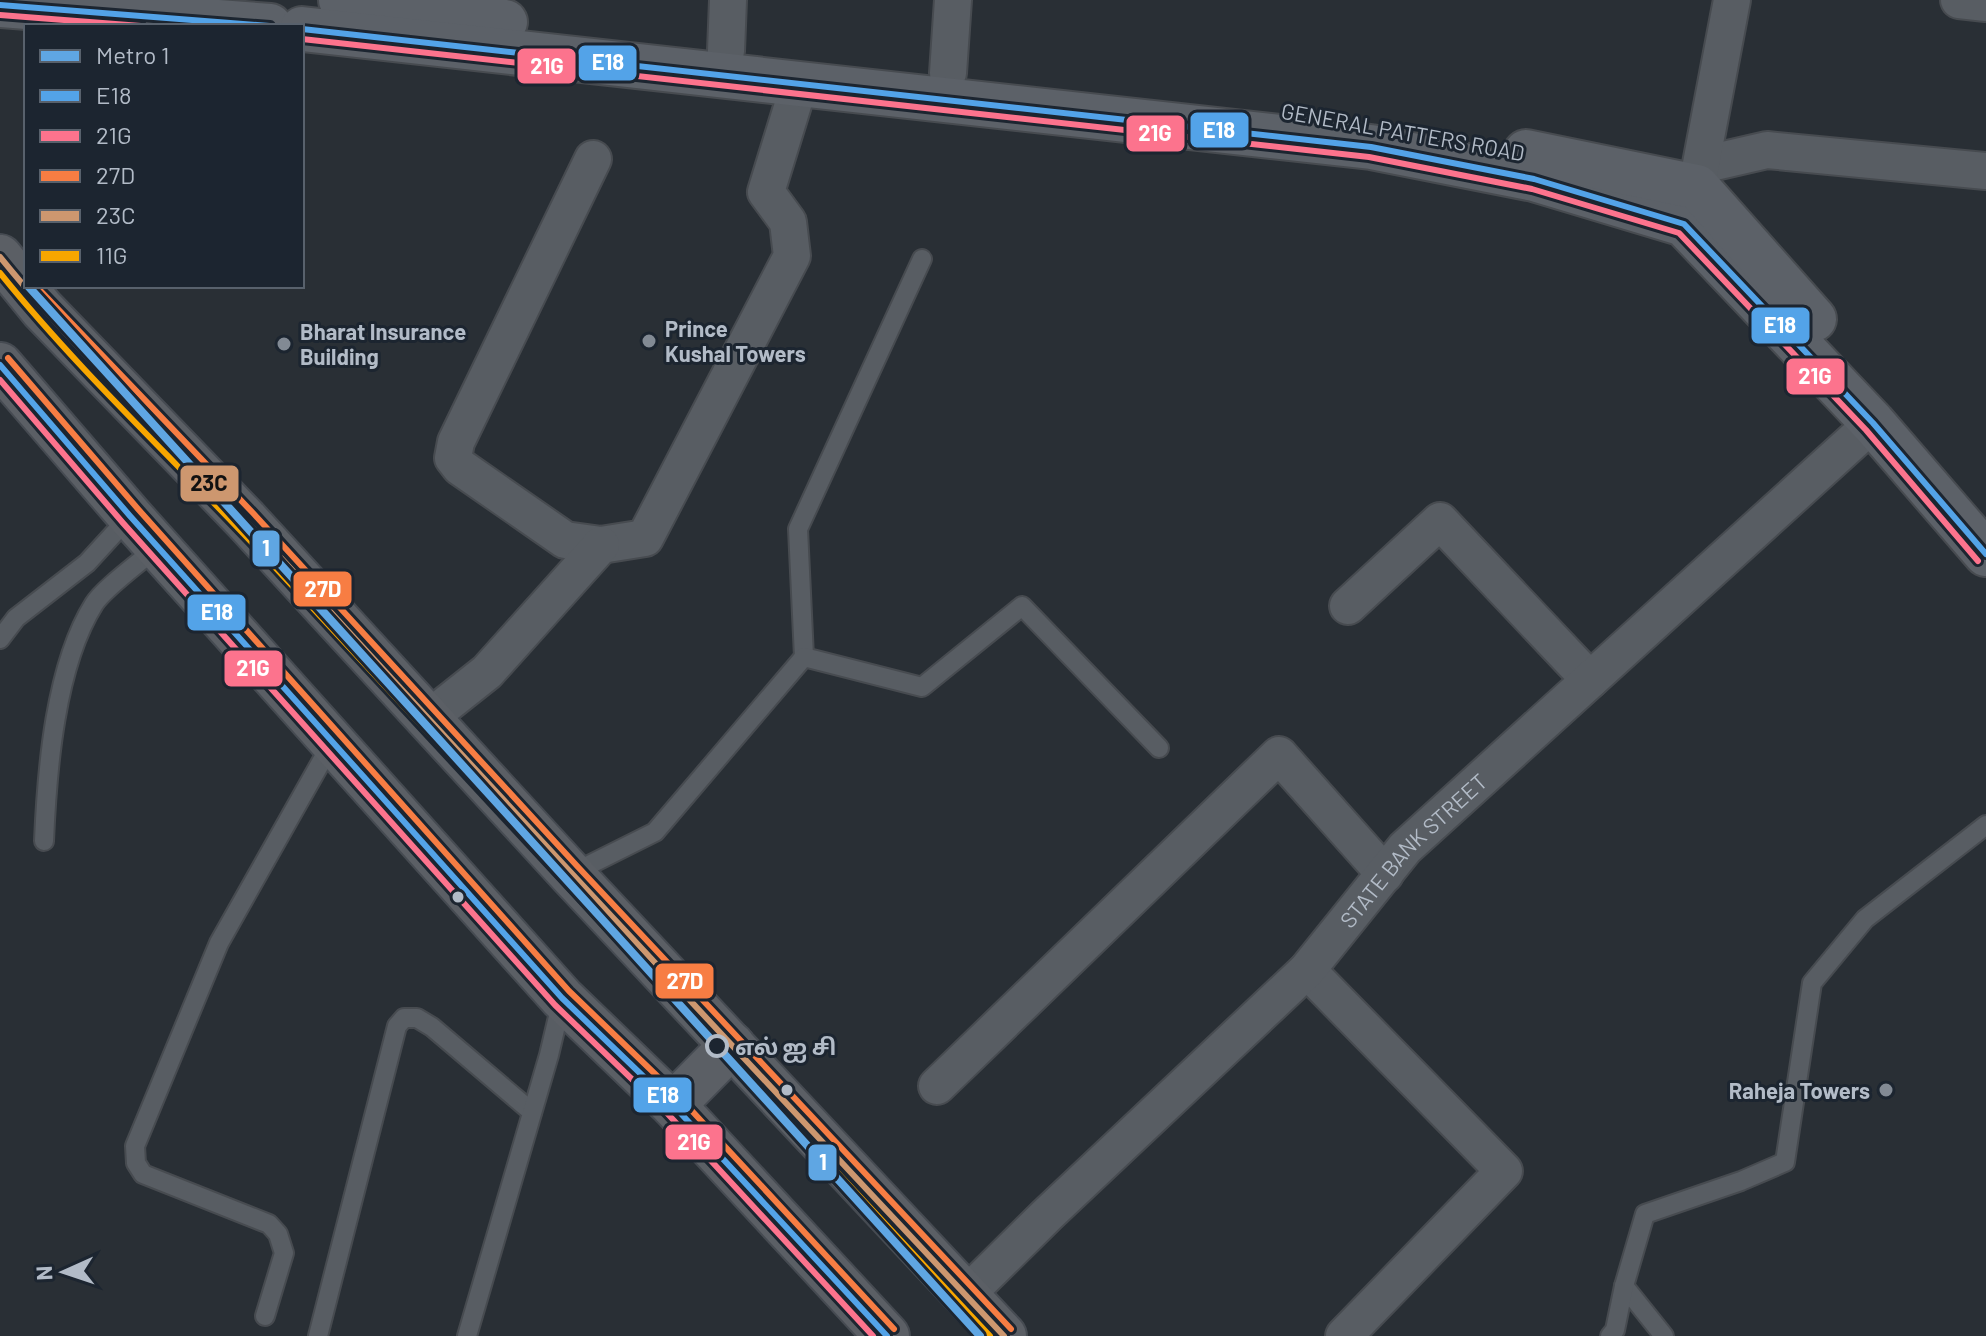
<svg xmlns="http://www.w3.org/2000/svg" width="1986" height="1336" font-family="Barlow,'Noto Sans Tamil',sans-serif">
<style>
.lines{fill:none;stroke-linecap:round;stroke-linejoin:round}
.lane-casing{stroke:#474b50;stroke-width:22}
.street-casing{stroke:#474b50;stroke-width:40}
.secondary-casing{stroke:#474b50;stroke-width:48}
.primary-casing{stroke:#464b52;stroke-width:48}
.lane{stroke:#585d63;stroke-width:18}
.street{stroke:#585d63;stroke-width:36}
.secondary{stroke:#5c6168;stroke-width:44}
.primary{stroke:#5b5f65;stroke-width:44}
.bus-1-casing{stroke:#1c2530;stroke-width:12}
.bus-2-casing{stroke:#1c2530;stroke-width:12}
.bus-3-casing{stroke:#1c2530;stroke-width:12}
.bus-4-casing{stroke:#1c2530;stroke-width:12}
.bus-5-casing{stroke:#1c2530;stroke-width:12}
.bus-1{stroke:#53a3e8;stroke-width:6}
.bus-2{stroke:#fc738d;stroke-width:6}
.bus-3{stroke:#f77d43;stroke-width:6}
.bus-4{stroke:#cd976f;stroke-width:6}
.bus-5{stroke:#f7a600;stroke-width:6}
.metro-1-casing{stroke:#1c2530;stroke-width:14}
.metro-1{stroke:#5fa6e3;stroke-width:8}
.poi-dot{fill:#828a94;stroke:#1c2530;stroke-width:3}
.bus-dot{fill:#b2bbc7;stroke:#1c2530;stroke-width:3}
.stop-dot{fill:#1c2530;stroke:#b2bbc7;stroke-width:4}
.labels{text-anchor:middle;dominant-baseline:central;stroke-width:6;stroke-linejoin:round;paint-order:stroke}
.street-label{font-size:22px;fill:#b2bbc7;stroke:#1c2530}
.poi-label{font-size:22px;font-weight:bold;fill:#b2bbc7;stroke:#1c2530;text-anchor:start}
.stop-label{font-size:22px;font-weight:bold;fill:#b2bbc7;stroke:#1c2530;text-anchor:start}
.line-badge{stroke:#1c2530;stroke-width:3}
.badge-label{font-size:22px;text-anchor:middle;font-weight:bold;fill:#fff}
.pale-badge-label{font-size:22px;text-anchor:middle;font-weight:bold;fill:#111}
</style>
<rect width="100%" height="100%" fill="#292f35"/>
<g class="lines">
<g class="lane-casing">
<g id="lane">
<path d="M0,639L16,618L87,563L130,516"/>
<path d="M804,657L798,529L922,259"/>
<path d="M44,841C47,770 55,666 94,604C105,587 141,562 157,547"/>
<path d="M571,874L655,832L804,657L922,687L1022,606L1159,748"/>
<path d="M1624,1286L1664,1336"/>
<path d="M265,1316L284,1253L278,1234L269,1224L143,1174L136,1163L135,1146L219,943L333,741"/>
<path d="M318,1336L397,1026L404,1018H417L432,1027L532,1112"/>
<path d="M467,1336L549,1055L562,1000"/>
<path d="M1610,1336L1615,1330L1624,1286L1645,1214L1741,1181L1785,1162L1812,983L1865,919L1986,825"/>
</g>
</g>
<g class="street-casing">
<g id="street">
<path d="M1959,0L1986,3"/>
<path d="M726,51L728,0"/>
<path d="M948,73L953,0"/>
<path d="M593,159L456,442L453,458L460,467L565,540L601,545L645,538L792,256L788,222L766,192L799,85"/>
<path d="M1702,165L1767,150L1986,171"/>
<path d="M1697,185L1732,0"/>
<path d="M1348,606L1440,521L1590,680"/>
<path d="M429,718L487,672L601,545"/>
<path d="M1307,970L1504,1171L1344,1336"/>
<path d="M937,1086L1279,755L1385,874"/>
<path id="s1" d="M967,1294L1047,1215L1307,970L1405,848L1873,423"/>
</g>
</g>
<g class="secondary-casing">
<g id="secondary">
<path d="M341,0L505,22"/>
<path d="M0,5L270,26"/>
<path d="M302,29L1371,147L1534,179L1684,224L1873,423L1986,554"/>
<path d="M1526,152L1697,187L1814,319"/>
</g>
</g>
<g class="primary-casing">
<g id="primary">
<path d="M0,257L42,309L246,520L571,874L1004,1336"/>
<path d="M0,365L130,516L562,998L673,1105L887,1336"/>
<path d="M673,1105L732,1045"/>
</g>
</g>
<use href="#lane" class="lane"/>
<use href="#street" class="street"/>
<use href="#secondary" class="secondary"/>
<use href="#primary" class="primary"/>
<g class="bus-1-casing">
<g id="bus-1">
<path d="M0,5L270,26"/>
<path d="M302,29L1371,147L1534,179L1684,224L1873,423L1986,554"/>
<path d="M0,365L130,516L562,998L673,1105L887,1336"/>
</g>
</g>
<g class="bus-2-casing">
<g id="bus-2">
<path d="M0,15L141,26"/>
<path d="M302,39L1369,157L1532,189L1679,233L1866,430L1978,561"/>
<path d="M0,380L123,523L555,1005L666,1112L873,1336"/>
</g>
</g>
<g class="bus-3-casing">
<g id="bus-3">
<path d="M36,286L253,513L578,867L1011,1329"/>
<path d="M8,358L138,509L569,991L680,1098L894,1329"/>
</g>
</g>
<g class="bus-4-casing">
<path id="bus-4" d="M0,257C90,368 196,466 293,571C528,828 766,1082 1004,1336"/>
</g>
<g class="bus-5-casing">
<path id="bus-5" d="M0,273C87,381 191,475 284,577C518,831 754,1084 990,1336"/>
</g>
<use href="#bus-1" class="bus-1"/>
<use href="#bus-2" class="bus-2"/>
<use href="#bus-3" class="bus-3"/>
<use href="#bus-4" class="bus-4"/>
<use href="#bus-5" class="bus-5"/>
<g class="metro-1-casing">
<path id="metro-1" d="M28,286L980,1336"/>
</g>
<use href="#metro-1" class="metro-1"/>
</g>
<g class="poi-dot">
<circle cx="649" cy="341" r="8"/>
<circle cx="284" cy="344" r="8"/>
<circle cx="1886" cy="1090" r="8"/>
</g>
<g class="bus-dot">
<circle cx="458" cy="897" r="7"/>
<circle cx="787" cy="1090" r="7"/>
</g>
<circle class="stop-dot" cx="717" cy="1046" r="10"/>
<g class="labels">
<g class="street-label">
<text transform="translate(1403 131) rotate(10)">GENERAL PATTERS ROAD</text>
<text stroke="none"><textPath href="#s1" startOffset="630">STATE BANK STREET</textPath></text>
</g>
<g class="poi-label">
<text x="665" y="328">Prince<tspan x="665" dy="25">Kushal Towers</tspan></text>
<text x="300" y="331">Bharat Insurance<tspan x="300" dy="25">Building</tspan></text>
<text x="1870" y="1090" text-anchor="end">Raheja Towers</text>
</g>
<g class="stop-label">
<text x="735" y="1046">எல் ஐ சி</text>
</g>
</g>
<g class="line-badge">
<rect x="577" y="44" width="61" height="38" rx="8" fill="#53a3e8"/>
<rect x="516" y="47" width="61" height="38" rx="8" fill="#fc738d"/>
<rect x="1189" y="111" width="61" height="38" rx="8" fill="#53a3e8"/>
<rect x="1125" y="114" width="61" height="39" rx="8" fill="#fc738d"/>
<rect x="1750" y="306" width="61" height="39" rx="8" fill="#53a3e8"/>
<rect x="1785" y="357" width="61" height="39" rx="8" fill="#fc738d"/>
<rect x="179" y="464" width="61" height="39" rx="8" fill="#cd976f"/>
<rect x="251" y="529" width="30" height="39" rx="8" fill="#5fa6e3"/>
<rect x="292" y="570" width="61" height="38" rx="8" fill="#f77d43"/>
<rect x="186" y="593" width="61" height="39" rx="8" fill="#53a3e8"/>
<rect x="223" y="649" width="61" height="39" rx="8" fill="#fc738d"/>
<rect x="654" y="962" width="61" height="38" rx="8" fill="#f77d43"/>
<rect x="632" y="1076" width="61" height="38" rx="8" fill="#53a3e8"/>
<rect x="664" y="1123" width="60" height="38" rx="8" fill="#fc738d"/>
<rect x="807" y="1143" width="31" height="39" rx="8" fill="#5fa6e3"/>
</g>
<g class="badge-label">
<text x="608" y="70">E18</text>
<text x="547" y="74">21G</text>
<text x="1219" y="138">E18</text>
<text x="1155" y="141">21G</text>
<text x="1780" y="333">E18</text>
<text x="1815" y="384">21G</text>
<text x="266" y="556">1</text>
<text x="323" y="597">27D</text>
<text x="217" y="620">E18</text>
<text x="253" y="676">21G</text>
<text x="685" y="989">27D</text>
<text x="663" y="1103">E18</text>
<text x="694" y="1150">21G</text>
<text x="823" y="1170">1</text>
</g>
<g class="pale-badge-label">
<text x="209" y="491">23C</text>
</g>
<rect x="24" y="24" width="280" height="264" fill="#1c2530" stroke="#58616c" stroke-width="2"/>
<rect x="40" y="50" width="40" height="12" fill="#5fa6e3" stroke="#58616c" stroke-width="2"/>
<text x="96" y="64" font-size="24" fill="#b2bbc7">Metro 1</text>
<rect x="40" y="90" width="40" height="12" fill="#53a3e8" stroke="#58616c" stroke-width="2"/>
<text x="96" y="104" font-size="24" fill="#b2bbc7">E18</text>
<rect x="40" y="130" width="40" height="12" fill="#fc738d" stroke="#58616c" stroke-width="2"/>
<text x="96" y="144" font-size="24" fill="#b2bbc7">21G</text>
<rect x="40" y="170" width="40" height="12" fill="#f77d43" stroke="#58616c" stroke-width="2"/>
<text x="96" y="184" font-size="24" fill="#b2bbc7">27D</text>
<rect x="40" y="210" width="40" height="12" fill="#cd976f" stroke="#58616c" stroke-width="2"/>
<text x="96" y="224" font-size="24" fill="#b2bbc7">23C</text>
<rect x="40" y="250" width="40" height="12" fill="#f7a600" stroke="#58616c" stroke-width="2"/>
<text x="96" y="264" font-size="24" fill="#b2bbc7">11G</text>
<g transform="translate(64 1272) rotate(267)" stroke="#1c2530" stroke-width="6" paint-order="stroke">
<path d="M0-6L14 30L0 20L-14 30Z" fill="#b2bbc7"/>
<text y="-12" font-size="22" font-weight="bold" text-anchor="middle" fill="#b2bbc7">N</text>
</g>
</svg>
